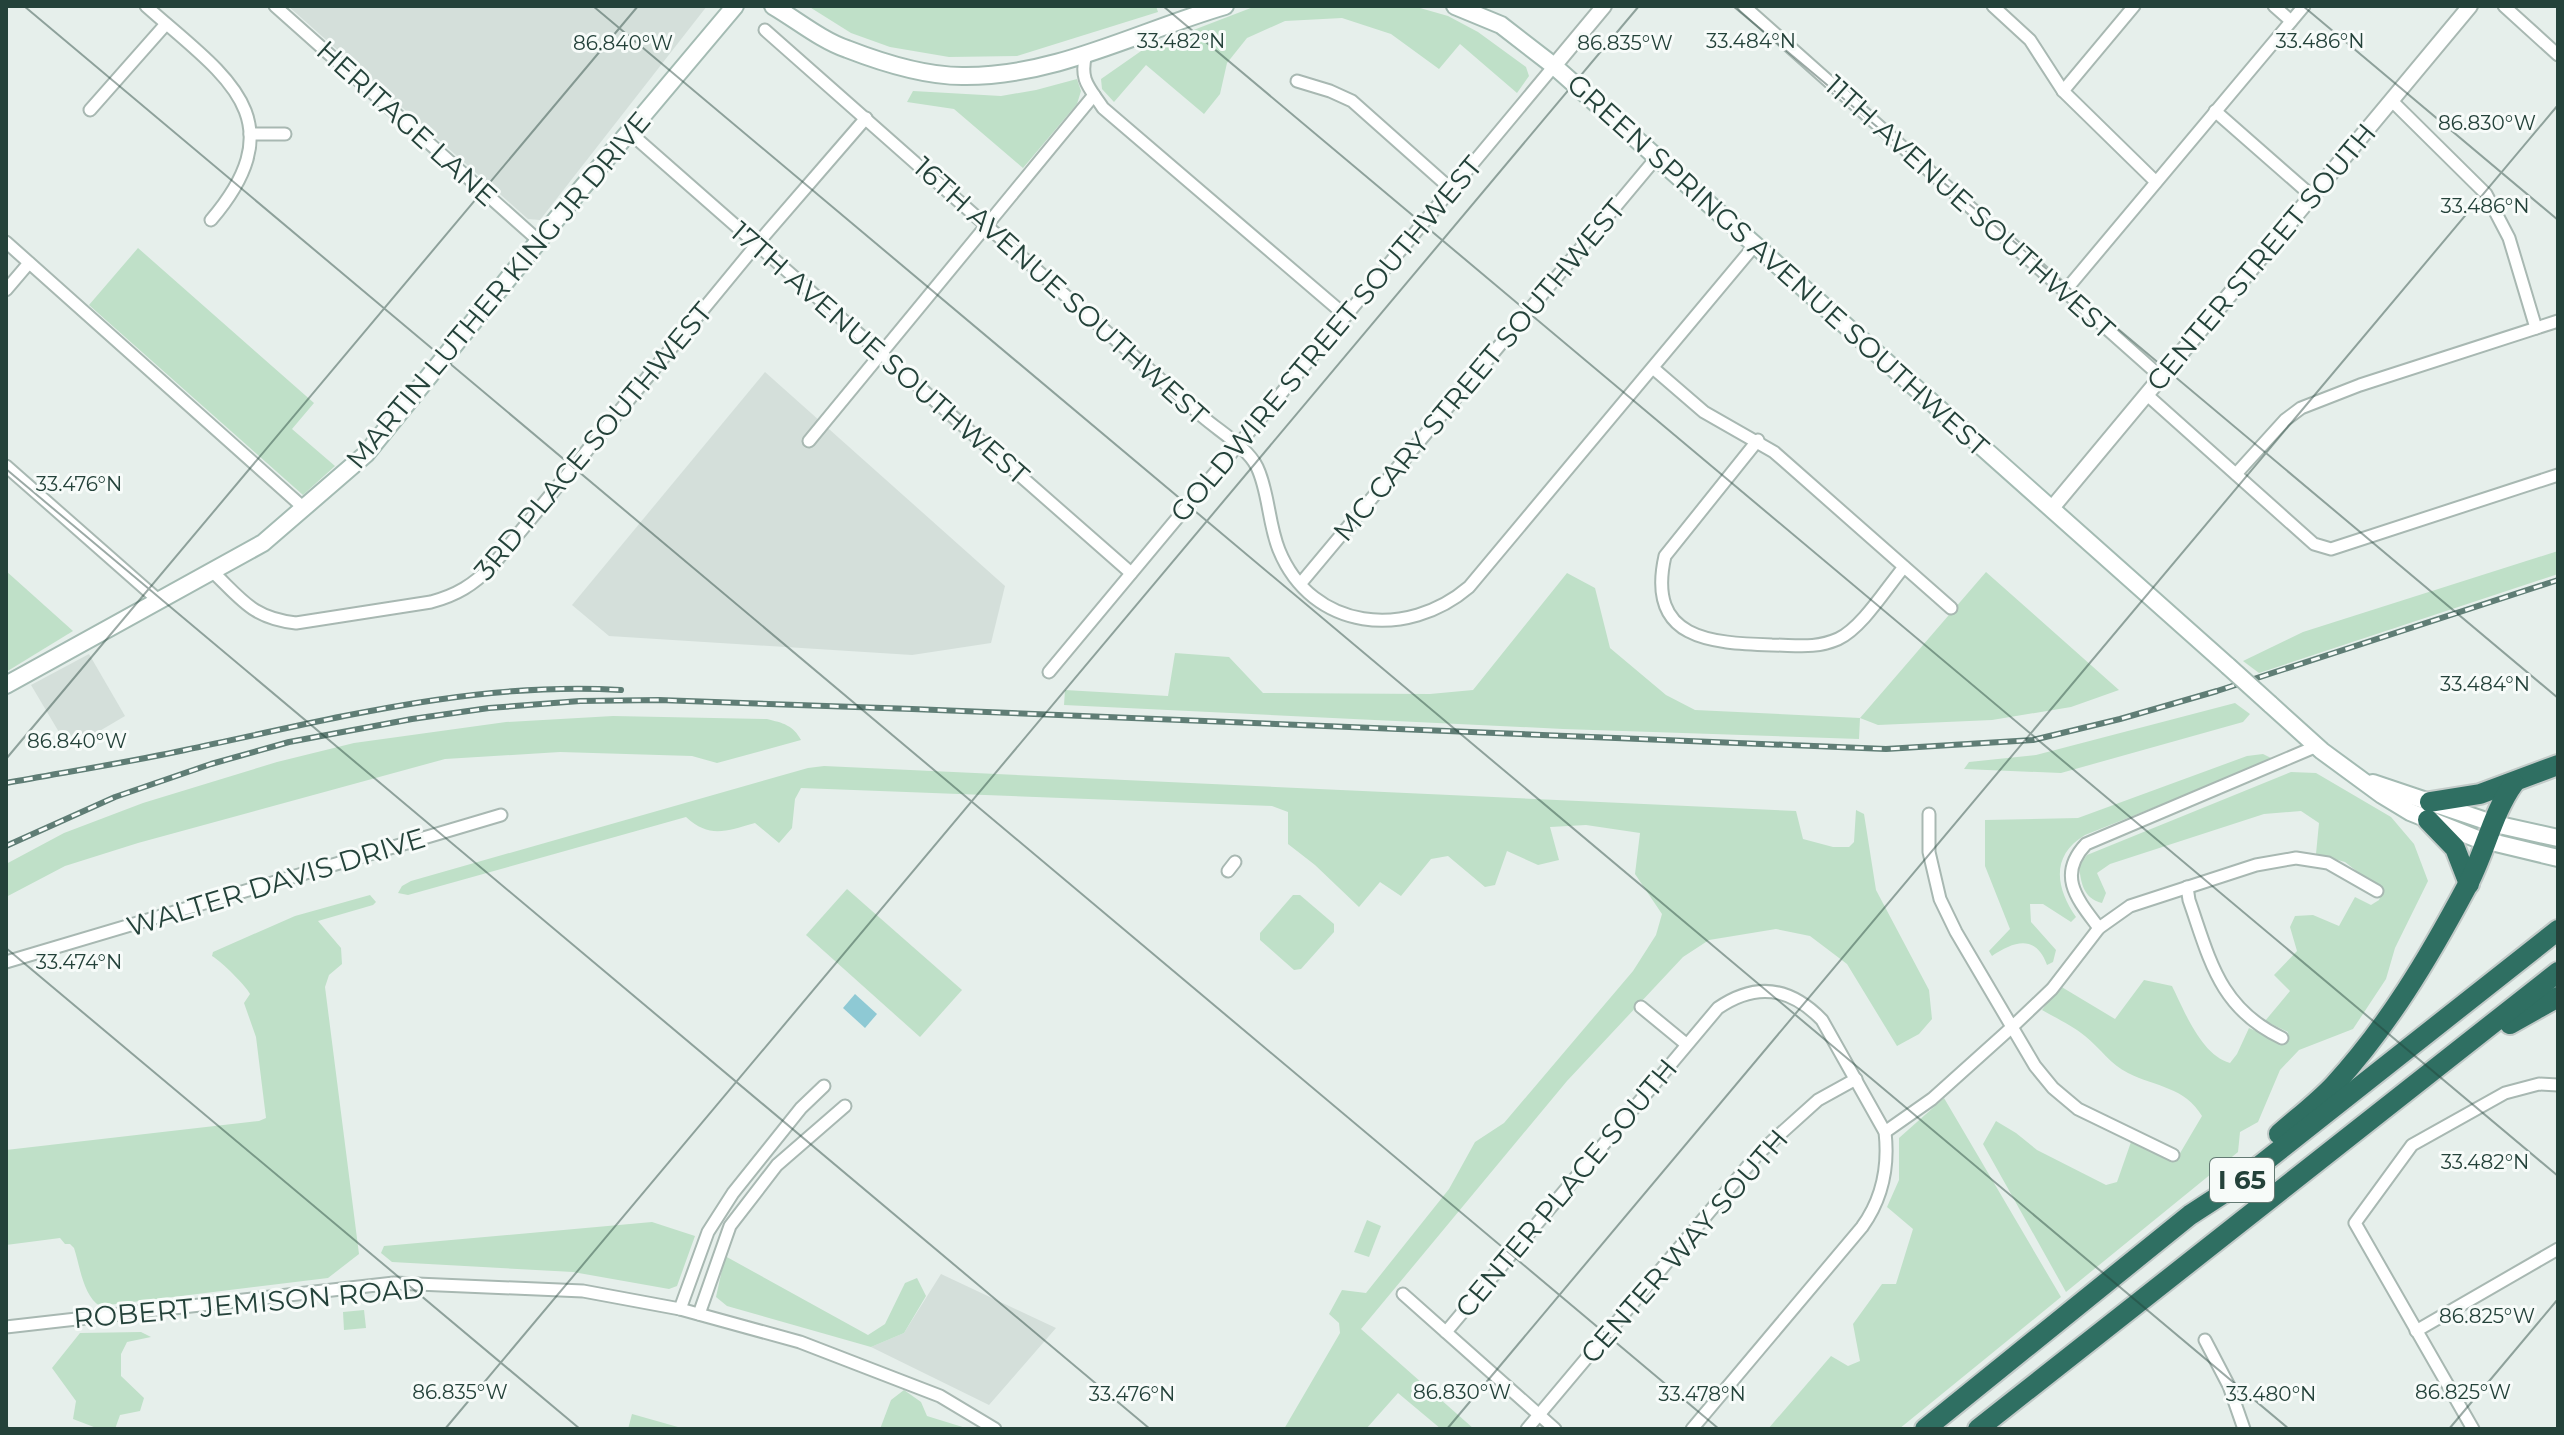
<svg xmlns="http://www.w3.org/2000/svg" width="2564" height="1435" font-family="Montserrat,sans-serif">
<style>
.built{fill:#d4dfda}
.green{fill:#bfe0c8}
.water{fill:#8ec9d4}
.lines{fill:none;stroke-linecap:round;stroke-linejoin:round}
.minor-casing{stroke:#a8b8b2;stroke-width:15}
.tertiary-casing{stroke:#a8b8b2;stroke-width:18}
.secondary-casing{stroke:#a4bbb3;stroke-width:20}
.motorway-casing{stroke:#c2cac8;stroke-width:24}
.minor{stroke:#fff;stroke-width:11}
.tertiary{stroke:#fff;stroke-width:14}
.secondary{stroke:#fff;stroke-width:16}
.motorway{stroke:#2f6f62;stroke-width:20}
.rail-casing{stroke:#5f7d75;stroke-width:6}
.rail{stroke:#f7fbf9;stroke-width:3;stroke-dasharray:9;stroke-linecap:butt}
.secondary-bridge-casing{stroke:#a4bbb3;stroke-width:20;stroke-linecap:butt}
.secondary-bridge{stroke:#fff;stroke-width:16}
.ticks{fill:none;stroke:#24423a;stroke-width:2;stroke-opacity:0.45}
.labels{text-anchor:middle;dominant-baseline:central;stroke-width:6;stroke-linejoin:round;paint-order:stroke}
.shield{fill:#f7fbf9;stroke:#637a73;stroke-width:2}
.shield-label{font-size:26px;font-weight:bold;fill:#24423a}
.street-label{font-size:28px;fill:#24423a;stroke:#f7fbf9}
.ticks-label{font-size:20px;text-anchor:middle;fill:#24423a;stroke:#f7fbf9;stroke-width:6;stroke-linejoin:round;paint-order:stroke}
</style>
<rect width="100%" height="100%" fill="#e6efeb"/>
<g class="built">
<path d="M288,6H707L540,220L528,219Z"/>
<path d="M765,372L1005,586L991,643L912,655L609,636L572,605Z"/>
<path d="M89,654L125,716L69,749L31,685Z"/>
<path d="M941,1274L1056,1328L989,1405L871,1347L904,1333Z"/>
</g>
<g class="green">
<path d="M808,6H1156L1158,12L1017,56L949,57L890,47L851,33Z"/>
<path d="M1256,6H1413L1448,16L1478,32L1526,67L1529,76L1517,93L1460,44L1439,69L1391,34L1342,18L1285,21L1247,38L1227,63L1220,94L1204,114L1146,65L1114,102L1102,89L1101,79L1144,49Z"/>
<path d="M1077,79L1081,91L1077,104L1023,168L954,109L907,102L913,91L1001,96L1036,90Z"/>
<path d="M138,248L314,403L292,429L335,466L303,495L89,305Z"/>
<path d="M2558,551V574L2259,673L2243,661L2303,632Z"/>
<path d="M6,571L73,631L6,672Z"/>
<path d="M1986,572L2119,690L2071,707L1992,720L1878,725L1860,718L1859,739L1563,729L1064,705L1065,690L1168,696L1175,653L1229,657L1263,693L1430,694L1473,690L1567,573L1595,588L1610,648L1666,695L1695,710L1860,718Z"/>
<path d="M2235,703L2250,714L2243,722L2061,773L1964,769L1969,762L2036,755Z"/>
<path d="M613,716L767,719C783,723 793,725 801,740L717,763L692,756L560,752L445,759L138,843L65,866L6,897V864L64,833L143,803L277,762L354,743L506,722Z"/>
<path d="M2263,754L2271,758V761L2085,835C2050,856 2056,888 2076,917L2071,922L2043,904H2030L2031,922L2056,950L2053,962L2047,965C2036,934 2014,941 1992,956L1989,951L2010,929L1985,866V820L2078,818L2247,756Z"/>
<path d="M824,766L1796,811L1803,839L1833,847H1849L1854,842L1856,810L1864,814L1876,890L1929,990L1932,1019L1919,1034L1897,1046L1847,964L1810,936L1776,929L1709,940L1683,957L1567,1081L1361,1329L1474,1429H1441L1398,1393L1366,1429H1284L1340,1333L1339,1323L1329,1314L1342,1290L1366,1293L1449,1189L1475,1142L1504,1123L1633,971L1656,935L1662,914L1635,874L1640,833L1586,825L1550,827L1559,860L1538,865L1507,851L1495,885L1485,887L1448,856L1431,859L1401,896L1380,882L1359,907L1315,865L1288,844V812L1272,806L801,788L795,799L792,828L779,843L755,823C726,831 710,839 686,817L408,895L398,893L402,886L411,881L808,768Z"/>
<path d="M2291,772L2316,773L2391,817L2414,844L2428,881L2395,948L2386,979L2353,1029L2299,1050L2280,1070L2258,1122L2240,1132L2238,1152L2066,1292L1983,1144L1996,1121L2016,1133L2037,1150L2106,1185L2117,1182L2131,1142L2176,1160L2202,1116C2185,1087 2156,1087 2128,1073C2111,1065 2100,1048 2085,1036C2073,1026 2056,1018 2042,1010L2060,986L2115,1019L2144,980L2172,986C2184,1010 2201,1055 2230,1063L2237,1054L2249,1028L2280,1042L2288,1032L2265,1021L2290,991L2274,975L2297,951L2290,927L2295,916L2313,915L2339,926L2355,897L2371,905L2379,900L2382,891L2345,862L2316,854L2319,823L2301,811L2264,814L2110,864L2097,873L2106,893L2102,903C2083,898 2081,883 2079,866L2087,855Z"/>
<path d="M847,889L962,990L920,1037L806,935Z"/>
<path d="M370,895L376,902L373,905L318,921L341,948L342,964L329,975L325,987L359,1254L328,1278L100,1306C83,1296 80,1266 74,1248L70,1244H65L60,1238L6,1245V1150L259,1121L266,1118L256,1037L244,1003L250,994C246,986 222,962 212,956L213,952L295,916Z"/>
<path d="M1293,895H1300L1334,924V932L1301,969L1294,970L1260,940V933Z"/>
<path d="M1944,1098L2061,1297L1899,1429H1768L1831,1356L1848,1366L1860,1361L1853,1324L1882,1284H1896L1913,1229L1887,1207L1899,1180V1138Z"/>
<path d="M1367,1220L1381,1226L1369,1257L1354,1252Z"/>
<path d="M652,1222L695,1236L677,1286L669,1289L573,1272L392,1262L381,1253L384,1246Z"/>
<path d="M725,1256L868,1335L885,1324L905,1283L917,1278L926,1296L904,1333L871,1347L727,1306L716,1297Z"/>
<path d="M364,1310L366,1328L344,1330L343,1312Z"/>
<path d="M141,1332L151,1337L127,1342L121,1354V1376L144,1398L140,1411L120,1415L115,1429H99L73,1419L76,1401L52,1368L80,1333Z"/>
<path d="M904,1390L921,1402L927,1416L969,1429H880L891,1400Z"/>
<path d="M632,1414L685,1429H628Z"/>
</g>
<path class="water" d="M855,994L877,1014L865,1028L843,1008Z"/>
<g class="lines">
<g class="minor-casing">
<g id="minor">
<path d="M146,6C222,74 299,117 211,220"/>
<path d="M275,6L539,241"/>
<path d="M1744,6L2161,377"/>
<path d="M1993,6L2030,40L2063,91L2156,182"/>
<path d="M2274,6L2291,21"/>
<path d="M2504,6L2558,55"/>
<path d="M765,30L1203,417C1219,431 1248,448 1257,467C1269,492 1268,523 1279,550C1312,631 1407,640 1469,587L1755,245"/>
<path d="M1086,54C1079,80 1089,87 1103,108L1346,316"/>
<path d="M1297,81L1330,91L1352,101L1451,189"/>
<path d="M2063,91L2134,6"/>
<path d="M2392,101L2486,194L2509,238L2536,328"/>
<path d="M90,110L166,24"/>
<path d="M2215,111L2313,197"/>
<path d="M629,132L1131,573"/>
<path d="M250,134H285"/>
<path d="M6,242L305,509"/>
<path d="M6,290L29,263"/>
<path d="M2065,291L2304,6"/>
<path d="M1653,368L1704,412L1774,452L1951,608"/>
<path d="M2146,394L2314,544L2331,549L2558,475"/>
<path d="M1758,440L1665,556C1646,640 1711,643 1772,645C1796,645 1815,649 1838,639C1862,628 1887,587 1904,567"/>
<path d="M809,441L1094,95"/>
<path d="M6,466L157,599"/>
<path d="M2236,474L2285,420L2301,408L2360,385L2558,321"/>
<path d="M213,572C243,601 253,618 296,623L431,602C457,595 473,585 492,566L757,244L866,118"/>
<path d="M1301,583L1657,157"/>
<path d="M1049,672L1554,66"/>
<path d="M1929,814V852L1940,899L1956,932L2035,1066L2053,1088L2078,1109L2173,1155"/>
<path d="M1228,871L1235,862"/>
<path d="M2187,887L2189,900C2210,960 2219,1008 2282,1038"/>
<path d="M2099,928C2078,900 2056,876 2086,844L2317,746"/>
<path d="M6,962L501,815"/>
<path d="M1641,1007L1686,1044"/>
<path d="M1885,1132L1932,1099L2011,1028L2052,989L2099,928L2130,906L2256,865L2296,858L2328,863L2377,891"/>
<path d="M1403,1294L1555,1429"/>
<path d="M680,1309L708,1232L733,1193L801,1108L824,1086"/>
<path d="M699,1314L730,1226L777,1165L845,1106"/>
<path d="M6,1327L394,1283L583,1291L680,1309L800,1342L940,1396L995,1429"/>
<path d="M2416,1331L2558,1249"/>
<path d="M1446,1332L1718,1008C1756,982 1790,987 1822,1020L1885,1132C1889,1167 1883,1198 1862,1227L1692,1429"/>
<path d="M2205,1340L2229,1386L2244,1429"/>
<path d="M1527,1429L1758,1154L1818,1100L1856,1079"/>
<path d="M2473,1429L2355,1223L2412,1145L2505,1093L2539,1084L2558,1085"/>
</g>
</g>
<g class="tertiary-casing">
<g id="tertiary">
<path d="M1554,66L1604,6"/>
<path d="M2052,508L2470,6"/>
</g>
</g>
<g class="secondary-casing">
<g id="secondary">
<path d="M773,6C797,20 821,40 847,49C883,63 927,77 966,76C1057,76 1139,31 1225,6"/>
<path d="M1455,6L1501,25L1554,66L2228,666"/>
<path d="M6,685L263,543L366,454L576,195L735,6"/>
<path d="M2270,704L2322,751L2382,795L2410,812L2475,838L2558,858"/>
<path d="M2373,783L2495,824L2558,838"/>
</g>
</g>
<g class="motorway-casing">
<g id="motorway">
<path d="M2430,802L2480,794L2558,765"/>
<path d="M2428,820L2455,848L2469,884"/>
<path d="M2510,1024L2558,997"/>
<path d="M2279,1134C2297,1118 2317,1103 2334,1085C2388,1026 2428,959 2466,888C2485,854 2492,813 2514,783"/>
<path d="M1925,1429L2190,1215L2230,1189L2558,930"/>
<path d="M1978,1429L2558,972"/>
</g>
</g>
<use href="#minor" class="minor"/>
<use href="#tertiary" class="tertiary"/>
<use href="#secondary" class="secondary"/>
<use href="#motorway" class="motorway"/>
<g class="rail-casing">
<g id="rail">
<path d="M6,783C66,772 125,763 185,750C329,720 472,681 621,690"/>
<path d="M6,846L115,797L211,764L289,742L412,719L489,708L580,701L659,700L912,709L1886,749L2033,740L2120,719L2217,691L2558,580"/>
</g>
</g>
<use href="#rail" class="rail"/>
<g class="secondary-bridge-casing">
<path id="secondary-bridge" d="M2228,666L2270,704"/>
</g>
<use href="#secondary-bridge" class="secondary-bridge"/>
</g>
<path class="ticks" d="M24,6L1719,1429M593,6L2289,1429M1163,6L2558,1176M1733,6L2558,698M2303,6L2558,220M6,469L1150,1429M6,759L638,6M6,948L580,1429M6,1426L10,1429M445,1429L1639,6M1447,1429L2558,105M2449,1429L2558,1299"/>
<g class="labels">
<rect class="shield" x="2210" y="1158" width="64" height="44" rx="6"/>
<g class="shield-label">
<text x="2242" y="1180">I 65</text>
</g>
<g class="street-label">
<text transform="translate(407 123) rotate(42)">HERITAGE LANE</text>
<text transform="translate(1970 207) rotate(42)">11TH AVENUE SOUTHWEST</text>
<text transform="translate(2261 257) rotate(-50)">CENTER STREET SOUTH</text>
<text transform="translate(1778 265) rotate(42)">GREEN SPRINGS AVENUE SOUTHWEST</text>
<text transform="translate(498 290) rotate(-50)">MARTIN LUTHER KING JR DRIVE</text>
<text transform="translate(1061 291) rotate(42)">16TH AVENUE SOUTHWEST</text>
<text transform="translate(1326 339) rotate(-50)">GOLDWIRE STREET SOUTHWEST</text>
<text transform="translate(880 353) rotate(41)">17TH AVENUE SOUTHWEST</text>
<text transform="translate(1479 370) rotate(-50)">MC CARY STREET SOUTHWEST</text>
<text transform="translate(593 441) rotate(-50)">3RD PLACE SOUTHWEST</text>
<text transform="translate(276 882) rotate(-17)">WALTER DAVIS DRIVE</text>
<text transform="translate(1566 1188) rotate(-50)">CENTER PLACE SOUTH</text>
<text transform="translate(1684 1246) rotate(-49)">CENTER WAY SOUTH</text>
<text transform="translate(249 1303) rotate(-5)">ROBERT JEMISON ROAD</text>
</g>
</g>
<g class="ticks-label">
<text x="1181" y="48">33.482°N</text>
<text x="1751" y="48">33.484°N</text>
<text x="2320" y="48">33.486°N</text>
<text x="623" y="50">86.840°W</text>
<text x="1625" y="50">86.835°W</text>
<text x="2487" y="130">86.830°W</text>
<text x="2485" y="213">33.486°N</text>
<text x="79" y="491">33.476°N</text>
<text x="2485" y="691">33.484°N</text>
<text x="77" y="748">86.840°W</text>
<text x="79" y="969">33.474°N</text>
<text x="2485" y="1169">33.482°N</text>
<text x="2487" y="1323">86.825°W</text>
<text x="460" y="1399">86.835°W</text>
<text x="1462" y="1399">86.830°W</text>
<text x="2463" y="1399">86.825°W</text>
<text x="1132" y="1401">33.476°N</text>
<text x="1702" y="1401">33.478°N</text>
<text x="2271" y="1401">33.480°N</text>
</g>
<rect width="2564" height="1435" fill="none" stroke="#24423a" stroke-width="16"/>
</svg>
